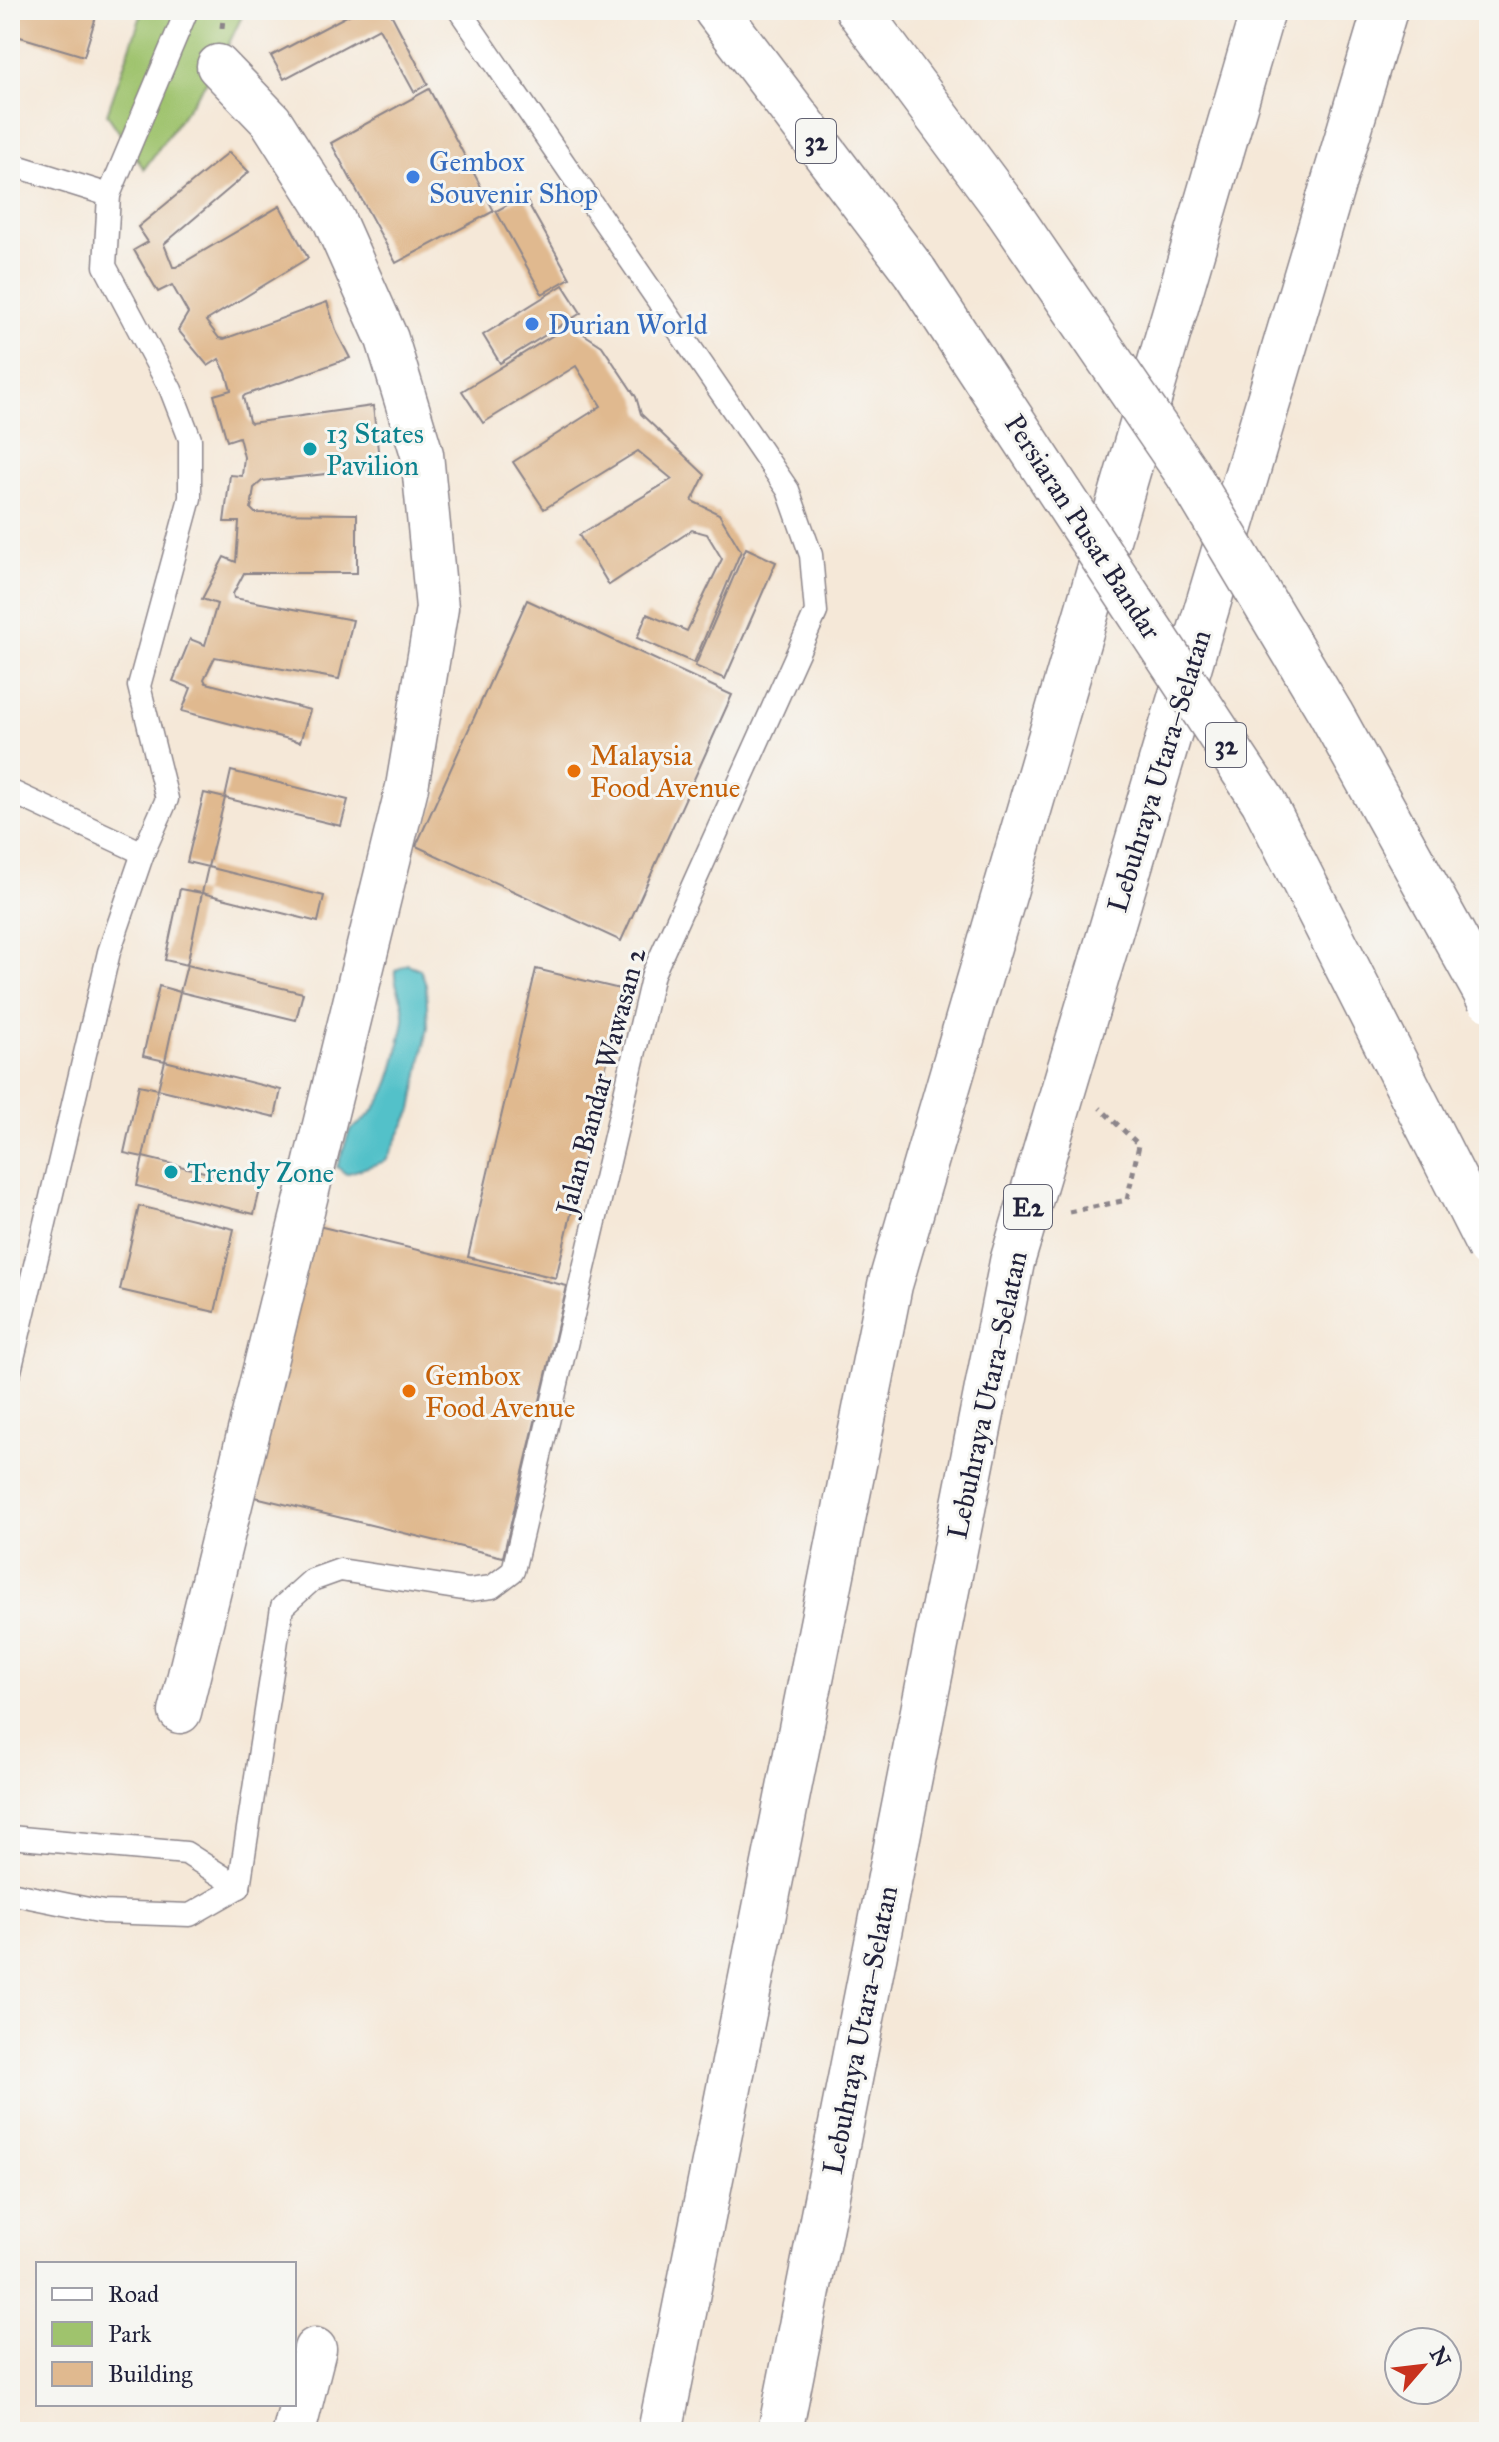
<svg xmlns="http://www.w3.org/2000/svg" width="1499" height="2442" font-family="'IM FELL Great Primer',serif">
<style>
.green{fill:#9fc36d;stroke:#607254;stroke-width:2}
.water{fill:#53c1c9;stroke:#3a7282;stroke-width:2}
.building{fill:#e0b98f}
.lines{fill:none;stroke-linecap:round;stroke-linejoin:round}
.lane-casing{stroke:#8c858a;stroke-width:25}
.street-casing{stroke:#8c858a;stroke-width:45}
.primary-casing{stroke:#8c858a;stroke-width:47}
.highway-casing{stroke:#8c858a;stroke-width:47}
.path{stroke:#8c858a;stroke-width:5;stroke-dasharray:6 6;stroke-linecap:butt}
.lane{stroke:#fff;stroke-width:22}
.street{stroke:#fff;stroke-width:42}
.primary{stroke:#fff;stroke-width:44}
.highway{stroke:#fff;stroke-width:44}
.primary-bridge-casing{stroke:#8c858a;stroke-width:47;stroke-linecap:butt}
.primary-bridge{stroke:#fff;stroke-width:44}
.shop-dot{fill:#3f7fe0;stroke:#f6f6f2;stroke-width:3}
.culture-dot{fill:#0f9aa8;stroke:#f6f6f2;stroke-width:3}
.food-dot{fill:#e8710a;stroke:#f6f6f2;stroke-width:3}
.labels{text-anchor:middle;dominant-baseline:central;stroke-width:6;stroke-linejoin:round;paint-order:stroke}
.shield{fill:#f6f6f2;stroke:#626272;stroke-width:2}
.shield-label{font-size:26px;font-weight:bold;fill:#22223b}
.shop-label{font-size:28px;fill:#366cbe;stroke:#f6f6f2;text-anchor:start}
.culture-label{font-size:28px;fill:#0d838f;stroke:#f6f6f2;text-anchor:start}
.street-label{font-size:28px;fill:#22223b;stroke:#f6f6f2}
.food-label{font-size:28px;fill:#c56008;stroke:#f6f6f2;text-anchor:start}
</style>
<rect width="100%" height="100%" fill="#f6f6f2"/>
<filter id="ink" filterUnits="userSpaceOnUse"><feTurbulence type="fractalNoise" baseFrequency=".0125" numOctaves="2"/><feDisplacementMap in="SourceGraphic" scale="16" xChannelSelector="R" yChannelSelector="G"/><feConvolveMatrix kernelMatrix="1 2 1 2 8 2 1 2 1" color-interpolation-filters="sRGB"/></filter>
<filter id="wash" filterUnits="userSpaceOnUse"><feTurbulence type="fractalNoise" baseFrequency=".006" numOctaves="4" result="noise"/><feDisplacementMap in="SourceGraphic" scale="32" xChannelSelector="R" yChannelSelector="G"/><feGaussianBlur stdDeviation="1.8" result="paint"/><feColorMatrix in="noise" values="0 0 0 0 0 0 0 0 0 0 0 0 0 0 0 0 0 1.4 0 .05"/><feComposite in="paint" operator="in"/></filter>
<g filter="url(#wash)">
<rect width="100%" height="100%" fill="#f5e8d8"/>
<path class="green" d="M143,10H245L218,66L144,169L107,114Z"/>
<path class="water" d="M407,964L420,969L426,985L428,1027L412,1110L386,1161L346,1174L337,1167L350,1130C384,1110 394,1076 400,1039C402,1031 405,1022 404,1014C404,998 393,985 395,971Z"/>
<g id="blocks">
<g class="building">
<path d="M10,10H98L84,56L10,34Z"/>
<path d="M358,10H389L428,84L414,92L379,28L284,79L271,56Z"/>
<path d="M429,89L494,211L396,263L331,143Z"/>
<path d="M229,152L249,172L164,244L173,267H176L280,206L308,258L206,321L219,338L224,339L327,302L337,333L350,358L245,395L243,397L249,421L251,423L373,406L380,468L262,481L254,488L251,509L255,513L357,514V573H244L233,594L234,598L353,620L339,679L215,657L204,679L206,683L310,710L300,742L182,711L191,688L173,681L190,639L205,645L217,604L202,599L224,557L236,562L239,522H224L230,475L242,476L244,457L239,437L227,441L214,395L231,390L226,373L219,359L208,366L178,330L188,313L172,285L158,292L134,250L148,242L138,227Z"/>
<path d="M524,196L570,278L542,294L496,211Z"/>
<path d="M563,285L581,313L500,363L483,335Z"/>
<path d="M570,325L602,346L636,397L641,414L705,475L692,501L719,514L741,551L694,663L637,638L647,614L687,631L722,559L707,534L692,530L609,585L579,535L672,479L638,451L544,509L513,462L601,406L576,366L483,423L462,391Z"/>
<path d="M746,548L776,562L725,679L695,666Z"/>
<path d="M527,600L732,695L621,941L416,846Z"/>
<path d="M231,771L348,800L341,826L225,798Z"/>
<path d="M204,793L225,798L208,867L187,862Z"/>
<path d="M208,867L324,896L318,922L202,893Z"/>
<path d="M180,889L202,893L187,965L165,960Z"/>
<path d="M187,965L303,993L296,1020L180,992Z"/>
<path d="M536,969L624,990L556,1278L468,1257Z"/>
<path d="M159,986L180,992L165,1061L143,1056Z"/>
<path d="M165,1061L281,1090L275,1117L158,1089Z"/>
<path d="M139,1085L158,1089L143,1157L124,1153Z"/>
<path d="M143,1157L261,1186L254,1214L137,1186Z"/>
<path d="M139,1206L234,1229L215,1312L120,1290Z"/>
<path d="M314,1225L567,1286L503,1557L251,1496Z"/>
</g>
</g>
</g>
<g filter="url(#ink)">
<use href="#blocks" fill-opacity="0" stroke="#8c858a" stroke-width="2"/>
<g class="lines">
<g class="lane-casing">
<g id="lane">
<path d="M10,164L109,195L105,266L171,390L190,439V498L139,686L167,799L143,853L109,952L10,1371"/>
<path d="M109,195L187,10"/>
<path d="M10,791L143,853"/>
<path d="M10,1837L186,1853L239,1887"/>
<path d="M239,1887L282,1607L312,1580L340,1570L469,1590L492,1587L513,1571L653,974L816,612L811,555L788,490L459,10"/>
<path d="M10,1893L103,1912L190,1915L239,1887"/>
</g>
</g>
<g class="street-casing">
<g id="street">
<path d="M180,1712L407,787L437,608L422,454L387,339L334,220L271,121L218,66"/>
<path d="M294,2432L315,2349"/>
</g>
</g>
<g class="primary-casing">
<g id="primary">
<path d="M716,10L915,272"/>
<path d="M858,10L1006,209"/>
</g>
</g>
<g class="highway-casing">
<g id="highway">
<path d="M660,2432L890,1285L1263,10"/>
<path d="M780,2432L1012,1262L1385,10"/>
</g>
</g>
<g class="path">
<path d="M222,28L224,10"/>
<path d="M1069,1212L1127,1200L1139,1145L1100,1108"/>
</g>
<use href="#lane" class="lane"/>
<use href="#street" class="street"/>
<use href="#primary" class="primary"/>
<use href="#highway" class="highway"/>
<g class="primary-bridge-casing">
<g id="primary-bridge">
<path d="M1006,209L1187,473L1331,714L1489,999"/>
<path d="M915,272L1263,801L1489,1247"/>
</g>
</g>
<use href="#primary-bridge" class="primary-bridge"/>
</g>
</g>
<g class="shop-dot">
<circle cx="413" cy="177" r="8"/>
<circle cx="532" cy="324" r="8"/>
</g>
<g class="culture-dot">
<circle cx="310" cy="449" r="8"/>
<circle cx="171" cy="1172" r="8"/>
</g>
<g class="food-dot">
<circle cx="574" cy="771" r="8"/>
<circle cx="409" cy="1391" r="8"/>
</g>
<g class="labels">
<g class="shield">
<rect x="796" y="119" width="40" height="44" rx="6"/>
<rect x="1206" y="723" width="40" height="44" rx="6"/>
<rect x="1004" y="1185" width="48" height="44" rx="6"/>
</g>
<g class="shield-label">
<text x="816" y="141">32</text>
<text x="1226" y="745">32</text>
<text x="1028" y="1207">E2</text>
</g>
<g class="shop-label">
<text x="429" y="161">Gembox<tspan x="429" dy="32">Souvenir Shop</tspan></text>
<text x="548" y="324">Durian World</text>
</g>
<g class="culture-label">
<text x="326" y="433">13 States<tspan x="326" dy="32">Pavilion</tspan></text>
<text x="187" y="1172">Trendy Zone</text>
</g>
<g class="street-label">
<text transform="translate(1083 527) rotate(57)">Persiaran Pusat Bandar</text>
<text transform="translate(1159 771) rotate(-73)">Lebuhraya Utara–Selatan</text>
<text transform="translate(601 1081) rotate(-75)">Jalan Bandar Wawasan 2</text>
<text transform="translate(987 1395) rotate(-78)">Lebuhraya Utara–Selatan</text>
<text transform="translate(860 2030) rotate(-79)">Lebuhraya Utara–Selatan</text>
</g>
<g class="food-label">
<text x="590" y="755">Malaysia<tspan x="590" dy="32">Food Avenue</tspan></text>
<text x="425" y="1375">Gembox<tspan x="425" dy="32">Food Avenue</tspan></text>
</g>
</g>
<rect width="1499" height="2442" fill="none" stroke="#f6f6f2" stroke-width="40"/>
<rect x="36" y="2262" width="260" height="144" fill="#f6f6f2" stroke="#a1a1a9" stroke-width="2"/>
<rect x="52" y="2288" width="40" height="12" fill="#ffffff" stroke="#a1a1a9" stroke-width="2"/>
<text x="108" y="2302" font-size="24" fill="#22223b">Road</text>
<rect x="52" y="2322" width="40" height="24" fill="#9fc36d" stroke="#a1a1a9" stroke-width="2"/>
<text x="108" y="2342" font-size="24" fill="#22223b">Park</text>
<rect x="52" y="2362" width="40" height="24" fill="#e0b98f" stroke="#a1a1a9" stroke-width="2"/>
<text x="108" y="2382" font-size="24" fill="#22223b">Building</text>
<g transform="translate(1423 2366) rotate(62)"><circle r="38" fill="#f6f6f2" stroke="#a1a1a9" stroke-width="2"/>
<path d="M0-6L14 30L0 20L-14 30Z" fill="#c8321e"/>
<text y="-12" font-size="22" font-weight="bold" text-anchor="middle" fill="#22223b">N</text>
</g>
</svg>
